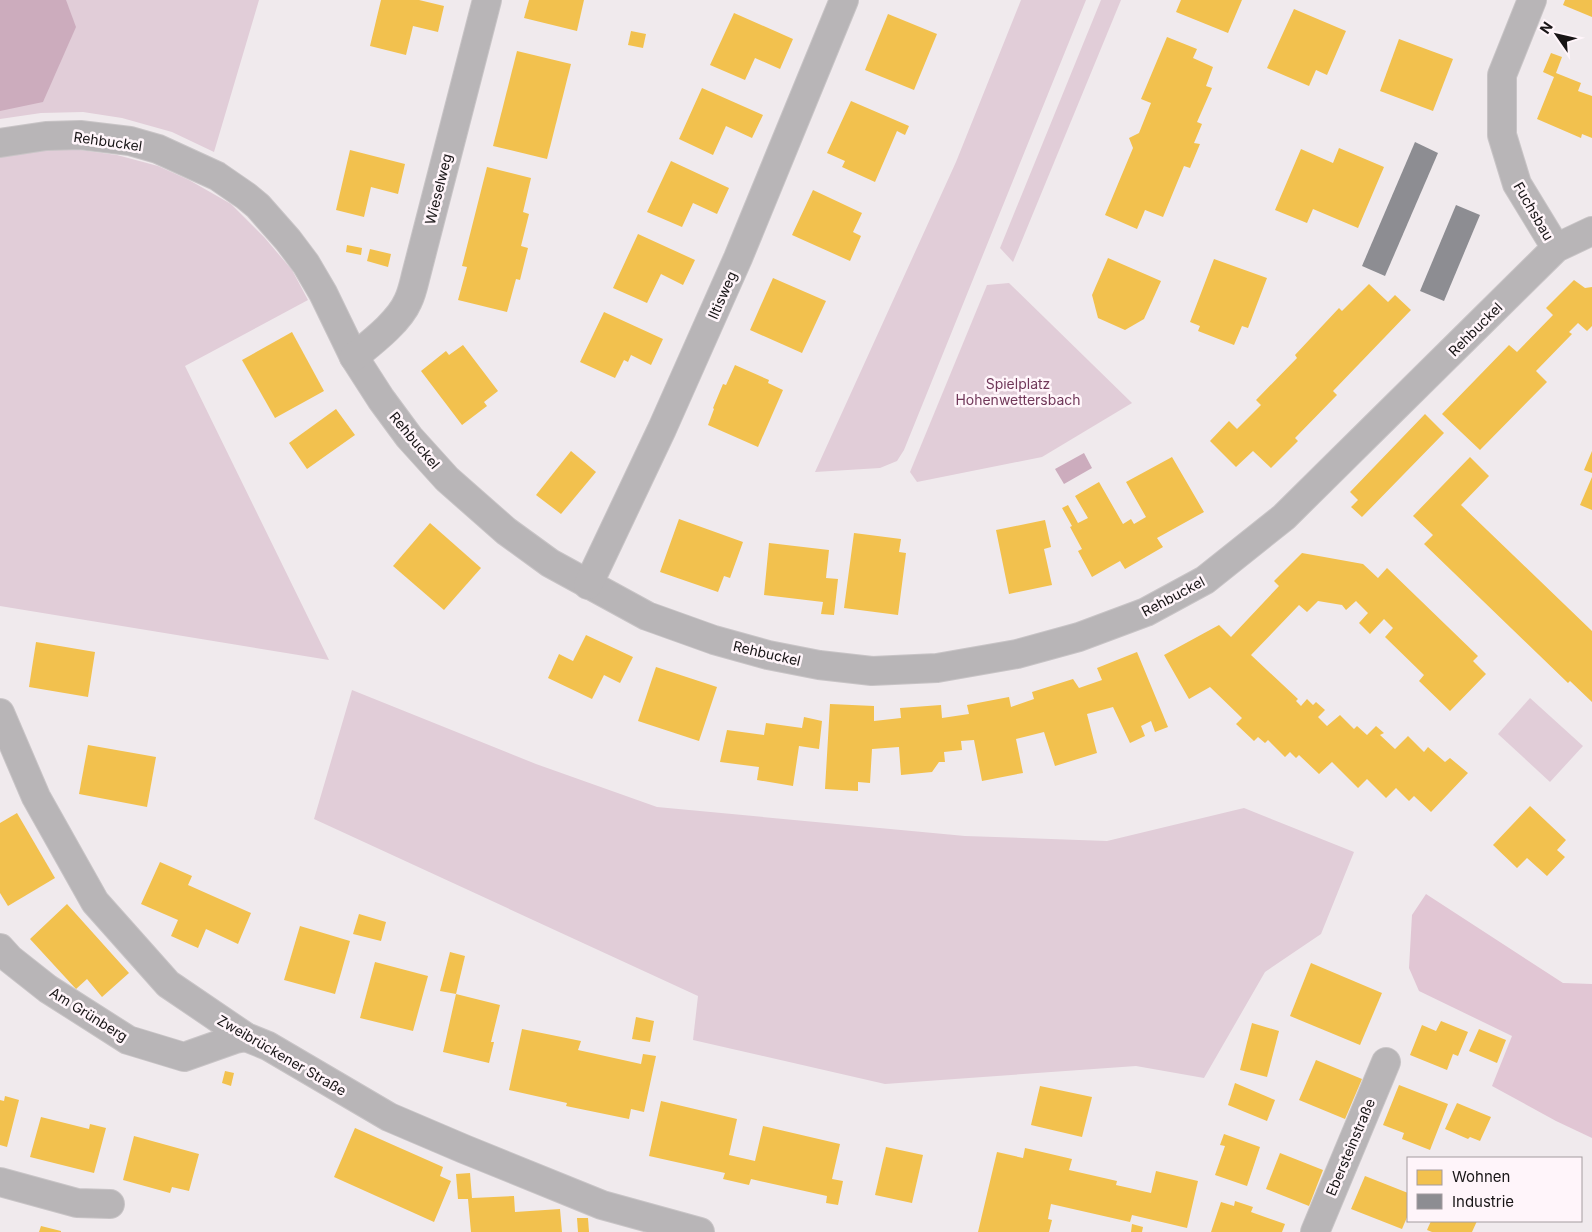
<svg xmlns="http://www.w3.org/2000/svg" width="1592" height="1232" font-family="Inter,sans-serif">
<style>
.green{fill:#e1cdd8}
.forest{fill:#e1c6d4}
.water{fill:#ccacbd}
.homes{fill:#f2c14e}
.industry{fill:#8d8d92}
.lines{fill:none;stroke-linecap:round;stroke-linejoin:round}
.minor-casing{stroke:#c8c4c6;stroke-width:30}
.minor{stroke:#b8b5b7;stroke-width:28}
.labels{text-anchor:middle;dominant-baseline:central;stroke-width:5;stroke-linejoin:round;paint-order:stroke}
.street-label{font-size:14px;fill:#181516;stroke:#fff5fa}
.park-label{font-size:14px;fill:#703859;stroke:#fff5fa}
</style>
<rect width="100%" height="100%" fill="#f0eaed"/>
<g class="green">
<path d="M0,0H259L214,152L172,132L122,118L83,112L41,113L0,119Z"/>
<path d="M1021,0H1086L904,450L897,461L880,468L815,472L956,162Z"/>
<path d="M1101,0H1121L1013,262L1000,248Z"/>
<path d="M65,148L117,155L158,166L189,180L231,204L264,237L292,270L308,300L185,366L329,660L0,606V156L6,154Z"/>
<path d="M1009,283L1132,403L1042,457L917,482L910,472L987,285Z"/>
<path d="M352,690L536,764L657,807L965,836L1107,841L1244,808L1354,852L1321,934L1265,972L1204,1078L1136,1066L885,1084L693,1040L698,996L314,819Z"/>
<path d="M1530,698L1583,746L1550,782L1498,734Z"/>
</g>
<path class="forest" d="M1426,894L1563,983L1592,984V1138L1556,1121L1492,1086L1512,1036L1419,991L1409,968L1412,915Z"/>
<g class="water">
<path d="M0,0H66L76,27L43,102L0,111Z"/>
<path d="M1084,453L1092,468L1064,484L1055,469Z"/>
</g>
<g class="homes">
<path d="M381,0H419L444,6L438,32L413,26L406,55L370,46Z"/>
<path d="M529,0H584L577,31L524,18Z"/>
<path d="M1181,0H1242L1228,33L1176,12Z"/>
<path d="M1565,0H1592V17L1563,5Z"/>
<path d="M1294,9L1346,31L1327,75L1316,70L1309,86L1267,68Z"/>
<path d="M734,13L793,39L780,69L755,58L745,80L710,65Z"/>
<path d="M888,14L937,34L914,90L865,70Z"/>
<path d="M631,31L646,34L643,48L628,45Z"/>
<path d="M1167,37L1197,49L1193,58L1213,67L1206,86L1212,88L1197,122L1202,124L1194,143L1200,144L1190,168L1184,166L1163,217L1145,210L1137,229L1105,215L1133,148L1129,138L1139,133L1151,103L1141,99Z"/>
<path d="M1399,39L1453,59L1433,111L1380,91Z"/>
<path d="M517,51L571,64L547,159L493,146Z"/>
<path d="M1551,53L1562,57L1556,73L1581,83L1578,91L1592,96V138L1582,134L1581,138L1537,119L1554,77L1543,72Z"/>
<path d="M702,88L763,115L752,138L726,126L713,155L679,139Z"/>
<path d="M851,101L909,126L905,135L897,131L875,182L842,167L845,161L827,153Z"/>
<path d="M1339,148L1384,167L1358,228L1313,209L1307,223L1275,210L1301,149L1333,163Z"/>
<path d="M350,150L405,164L398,194L371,187L364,217L336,210Z"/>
<path d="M671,161L729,188L717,214L693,203L682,227L647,212Z"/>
<path d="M487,167L531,178L523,212L529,214L521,246L528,248L520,280L516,279L507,312L458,300L467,267L462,266Z"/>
<path d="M813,190L862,213L853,232L861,236L850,261L792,235Z"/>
<path d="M638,234L695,260L683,285L661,274L647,303L613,288Z"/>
<path d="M347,245L362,248L361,255L346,252Z"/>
<path d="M370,249L391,254L388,267L367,261Z"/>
<path d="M1108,258L1161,281L1144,319L1125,330L1098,318L1092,295Z"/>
<path d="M1214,259L1267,278L1248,328L1242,326L1234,345L1198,331L1200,326L1190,322Z"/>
<path d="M773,278L826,301L802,353L750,330Z"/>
<path d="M1574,280L1585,288L1592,287V326L1587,331L1578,323L1569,332L1572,334L1536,371L1547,382L1480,450L1442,414L1509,345L1517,352L1553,315L1546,308Z"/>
<path d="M1369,284L1388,302L1395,295L1411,310L1333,391L1337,395L1295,438L1298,441L1271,468L1253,451L1236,467L1210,441L1229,421L1237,429L1261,405L1256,400L1297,358L1295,355L1339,308L1342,311Z"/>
<path d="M604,312L663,339L651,365L631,355L628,362L624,360L615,378L580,362Z"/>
<path d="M292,332L324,391L275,418L242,360Z"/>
<path d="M463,345L498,391L484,402L487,406L462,425L421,371L446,351L449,355Z"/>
<path d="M735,365L769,380L768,383L783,390L758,447L708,425L714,409L713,408L723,384L726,385Z"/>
<path d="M336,409L355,435L307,469L289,443Z"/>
<path d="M1425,414L1444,433L1362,517L1351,507L1358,500L1350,492Z"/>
<path d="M571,451L596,472L561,514L536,495Z"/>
<path d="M1592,451V473L1584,470Z"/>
<path d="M1172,457L1204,512L1157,538L1163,547L1125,569L1120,561L1092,577L1078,551L1082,549L1070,527L1072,526L1062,508L1068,505L1078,523L1088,518L1075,496L1099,482L1123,524L1131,519L1134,524L1146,517L1126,482Z"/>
<path d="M1470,457L1489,476L1461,505L1592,631V702L1570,681L1568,683L1424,544L1433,535L1413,516Z"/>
<path d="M1592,477V510L1580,505Z"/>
<path d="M679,519L743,542L730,578L724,576L718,592L660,572Z"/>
<path d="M1045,520L1051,547L1044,549L1052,585L1009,594L996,530Z"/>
<path d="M430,523L481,568L444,610L393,566Z"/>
<path d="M854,533L901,539L899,552L906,553L898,615L844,608Z"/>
<path d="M769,543L829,550L826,578L838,579L834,615L821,614L823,602L764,595Z"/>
<path d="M1302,553L1363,564L1378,578L1387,568L1478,656L1473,661L1486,674L1450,711L1419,681L1424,675L1385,637L1393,628L1384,619L1370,634L1359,623L1368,613L1356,601L1346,610L1342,605L1318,601L1307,612L1299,605L1251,655L1298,699L1296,701L1301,706L1307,699L1313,705L1316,702L1325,710L1318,717L1327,726L1340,715L1354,729L1357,726L1367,735L1376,726L1384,733L1380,735L1395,749L1408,736L1424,752L1428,747L1445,762L1450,758L1468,773L1431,812L1414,796L1409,801L1396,788L1386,798L1367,779L1358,788L1332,762L1319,774L1299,755L1296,758L1290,752L1285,757L1268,740L1265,743L1258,737L1254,741L1236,724L1242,718L1210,687L1189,699L1164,655L1219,625L1231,637L1279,586L1274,581Z"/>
<path d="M586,635L633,657L620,683L604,675L592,699L548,678L559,654L573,661Z"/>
<path d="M36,642L95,652L88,697L29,687Z"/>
<path d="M1137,652L1168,727L1155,732L1151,721L1141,726L1145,736L1130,743L1113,707L1087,714L1097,753L1055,766L1044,732L1016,739L1023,773L982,781L974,740L961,741L962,750L944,752L945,762H939L932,772L901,775L899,747L872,749L870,783L858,782V791L825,789L830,704L874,706V721L901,718L900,708L941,705L942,718L969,714L967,705L1009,697L1011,707L1034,699L1032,692L1073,679L1079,688L1102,680L1097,668Z"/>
<path d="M656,667L717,687L699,741L638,721Z"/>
<path d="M804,717L822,721L819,749L799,746L793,786L757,780L759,767L720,762L727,730L764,735L766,723L802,728Z"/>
<path d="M88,745L156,757L147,807L79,794Z"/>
<path d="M1530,806L1566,840L1557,850L1565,857L1547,876L1527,858L1517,868L1493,845Z"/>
<path d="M17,813L55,878L8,906L0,893V823Z"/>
<path d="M160,862L192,876L188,885L251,913L238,944L206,929L198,948L171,936L178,920L141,904Z"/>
<path d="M67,904L129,973L102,997L87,979L76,989L30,939Z"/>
<path d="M359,914L386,922L381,941L353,934Z"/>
<path d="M300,926L350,941L335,994L284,980Z"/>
<path d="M450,952L465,956L456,994L440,991Z"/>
<path d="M375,962L428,976L413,1031L360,1018Z"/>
<path d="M1311,963L1382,993L1360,1045L1290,1016Z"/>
<path d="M456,994L500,1005L491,1042H494L489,1063L443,1052Z"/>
<path d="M636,1017L654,1021L650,1042L632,1039Z"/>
<path d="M1441,1021L1468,1032L1458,1056L1453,1054L1447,1070L1410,1055L1422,1025L1436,1031Z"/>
<path d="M1252,1023L1279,1031L1267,1077L1240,1070Z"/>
<path d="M522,1029L581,1041L578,1050L641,1064L643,1054L656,1056L644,1112L631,1109L629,1119L566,1106L567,1103L509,1090Z"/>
<path d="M1479,1029L1506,1040L1497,1063L1469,1051Z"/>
<path d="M1316,1060L1362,1079L1345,1119L1299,1100Z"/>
<path d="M225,1071L234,1073L231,1086L222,1083Z"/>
<path d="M1235,1083L1275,1100L1267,1121L1228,1105Z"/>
<path d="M1399,1085L1448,1104L1430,1150L1402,1139L1404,1133L1383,1125Z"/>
<path d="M1040,1086L1092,1097L1082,1137L1031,1125Z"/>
<path d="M5,1096L19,1100L7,1147L0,1145V1100L4,1101Z"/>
<path d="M661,1101L737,1119L729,1155L755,1161L763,1126L840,1144L832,1179L843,1181L838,1205L826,1203L827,1196L751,1179L749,1185L723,1179L725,1173L649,1156Z"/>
<path d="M1457,1103L1491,1117L1480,1141L1470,1137L1468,1139L1445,1129Z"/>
<path d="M41,1117L89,1129L90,1124L106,1128L94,1173L30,1157Z"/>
<path d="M355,1128L443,1167L440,1176L451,1181L434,1222L334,1177Z"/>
<path d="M1224,1134L1260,1147L1247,1186L1215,1175L1225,1146L1220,1145Z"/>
<path d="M134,1136L199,1154L189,1191L172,1187L170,1193L123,1180Z"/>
<path d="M886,1147L923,1155L912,1203L875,1195Z"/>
<path d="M1025,1148L1072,1159L1069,1170L1117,1181L1116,1185L1151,1193L1156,1171L1198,1181L1187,1228L1132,1215L1130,1222L1051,1204L1048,1219L1052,1220L1049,1232H978L997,1152L1023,1158Z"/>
<path d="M1280,1153L1323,1170L1309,1206L1266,1189Z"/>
<path d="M470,1173L472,1198L514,1196L515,1212L560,1209L562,1232H471L468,1199H458L456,1174Z"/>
<path d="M1365,1176L1408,1193V1215L1402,1229L1351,1209Z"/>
<path d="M1235,1201L1253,1207L1251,1212L1285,1224L1282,1232H1211L1221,1202L1234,1206Z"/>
<path d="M577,1218H588L589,1232H578Z"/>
<path d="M1431,1221H1477L1472,1232H1432L1427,1230Z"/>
<path d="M1132,1224L1143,1227L1142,1232H1131Z"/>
<path d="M41,1226L61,1231V1232H39Z"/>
</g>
<g class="industry">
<path d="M1415,142L1438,153L1385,276L1362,266Z"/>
<path d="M1456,205L1480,215L1444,301L1420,291Z"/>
</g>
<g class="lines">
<g class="minor-casing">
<g id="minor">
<path d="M1532,0L1502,75V135L1517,184L1556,248"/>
<path d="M0,143L46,136L80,135L130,141L158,149L217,176L246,196L258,206L288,240L306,264L323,293L354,357L381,399L409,437L447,479L506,531L550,563L647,616L714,640L768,655L819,665L872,671L937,668L1017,654L1079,637L1146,612L1205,580L1284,517L1556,248L1592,231"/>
<path d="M354,357C371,343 399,322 408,301C412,293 414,283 416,275L487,0"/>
<path d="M588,585L662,429L738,258L844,0"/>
<path d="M0,713L36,797L95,902L168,984L246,1037L268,1046L389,1117L464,1149L602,1205L700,1232"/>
<path d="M0,948L10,959L48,989L128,1040L184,1057L235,1039L246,1037"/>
<path d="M0,1182L77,1203L110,1204"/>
<path d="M1315,1232L1386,1062"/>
</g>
</g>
<use href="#minor" class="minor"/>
</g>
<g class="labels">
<g class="street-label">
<text transform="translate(108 141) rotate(8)">Rehbuckel</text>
<text transform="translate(438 189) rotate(-76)">Wieselweg</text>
<text transform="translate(1534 211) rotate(60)">Fuchsbau</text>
<text transform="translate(722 295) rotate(-66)">Iltisweg</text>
<text transform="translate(1475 329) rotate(-45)">Rehbuckel</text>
<text transform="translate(415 440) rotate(50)">Rehbuckel</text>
<text transform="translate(1173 596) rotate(-28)">Rehbuckel</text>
<text transform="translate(767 653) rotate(13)">Rehbuckel</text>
<text transform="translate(89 1014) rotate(32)">Am Grünberg</text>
<text transform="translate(282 1055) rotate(30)">Zweibrückener Straße</text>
<text transform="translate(1350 1147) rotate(-67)">Ebersteinstraße</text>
</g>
<g class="park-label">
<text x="1018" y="383">Spielplatz<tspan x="1018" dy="16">Hohenwettersbach</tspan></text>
</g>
</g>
<rect x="1407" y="1157" width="175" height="65" fill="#fff5fa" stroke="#a39b9f"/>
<rect x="1417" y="1170" width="25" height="15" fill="#f2c14e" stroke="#a39b9f"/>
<text x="1452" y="1182" font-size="15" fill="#181516">Wohnen</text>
<rect x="1417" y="1194" width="25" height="15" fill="#8d8d92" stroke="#a39b9f"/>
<text x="1452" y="1207" font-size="15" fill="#181516">Industrie</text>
<g transform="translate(1557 35) rotate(304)" stroke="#fff5fa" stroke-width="4" paint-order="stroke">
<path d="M0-4L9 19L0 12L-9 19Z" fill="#181516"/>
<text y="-8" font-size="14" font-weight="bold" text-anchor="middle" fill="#181516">N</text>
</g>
</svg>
